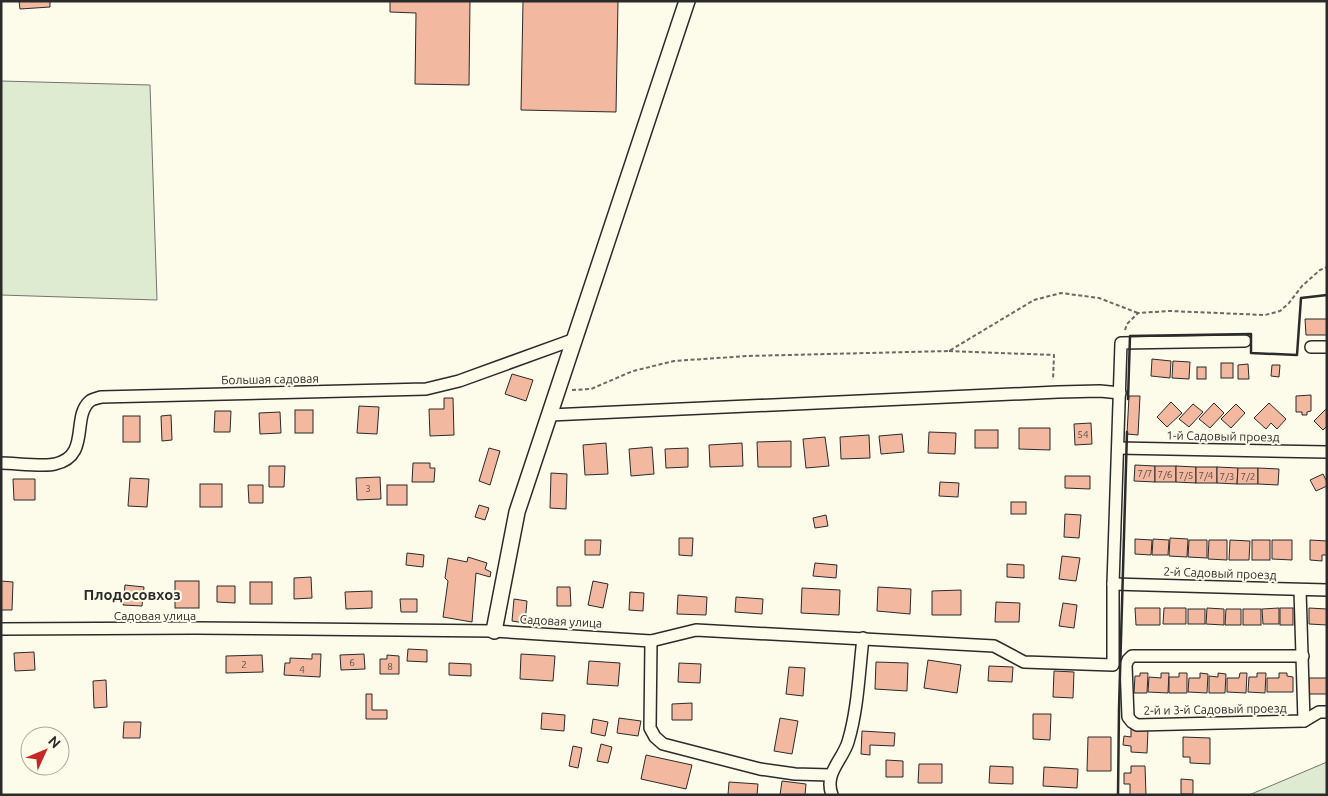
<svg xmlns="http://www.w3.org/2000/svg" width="1328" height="796" font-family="Ubuntu,sans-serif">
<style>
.green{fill:#deebd1;stroke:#74746e}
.building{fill:#f2b8a0;stroke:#2b2b2b}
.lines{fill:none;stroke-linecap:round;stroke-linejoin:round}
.street-casing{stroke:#2b2b2b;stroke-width:14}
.secondary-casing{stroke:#2b2b2b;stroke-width:18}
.path{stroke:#6a6964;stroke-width:2;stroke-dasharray:4 2.5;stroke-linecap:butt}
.street{stroke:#fdfbea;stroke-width:11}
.secondary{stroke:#fdfbea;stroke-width:15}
.wall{stroke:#2b2b2b;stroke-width:2.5}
.labels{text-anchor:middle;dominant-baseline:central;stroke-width:4;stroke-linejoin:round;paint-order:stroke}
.number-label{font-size:10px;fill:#5d4e48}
.street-label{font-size:12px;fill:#2b2b2b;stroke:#fdfbea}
.quarter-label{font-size:15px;font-weight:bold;fill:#2b2b2b;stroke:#fdfbea}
</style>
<rect width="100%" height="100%" fill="#fdfbea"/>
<g class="green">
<path d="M1,81L150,85L157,300L1,295Z"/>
<path d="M1327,762V795H1249Z"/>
</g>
<g class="building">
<path d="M19,1H50V7L20,9Z"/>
<path d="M390,1H470L469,85L415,84L416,13L390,12Z"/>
<path d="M523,1H618L616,112L521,110Z"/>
<path d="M1305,319H1327V335H1306Z"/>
<path d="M1152,359L1171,361L1170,378L1151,376Z"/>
<path d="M1173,361L1190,362L1189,379L1172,378Z"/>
<rect x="1221" y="363" width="12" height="15"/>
<path d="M1248,364L1249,379H1238V365Z"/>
<path d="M1272,365H1280L1279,377L1271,376Z"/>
<rect x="1197" y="367" width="9" height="12"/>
<path d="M512,374L533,380L526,401L505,394Z"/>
<path d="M1311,395V411L1307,412V415H1302V412H1296V396Z"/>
<path d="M1129,396H1140L1138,435L1127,434Z"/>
<path d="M444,398H453L454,435L430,436L429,409H444Z"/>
<path d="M1171,402L1182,413L1167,427L1157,417Z"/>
<path d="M1214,403L1224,413L1210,428L1199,419Z"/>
<path d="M1269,403L1286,419L1277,429L1271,423L1266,429L1254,418Z"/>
<path d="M1193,404L1203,412L1189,427L1179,419Z"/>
<path d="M1236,404L1245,413L1231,428L1221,419Z"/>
<path d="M359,406L379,407L377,434L357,433Z"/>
<path d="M1327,408V428L1326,427L1323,430L1314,421Z"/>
<rect x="295" y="410" width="18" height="23"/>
<path d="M215,411H231L230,432H214Z"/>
<path d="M280,412L281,433L260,434L259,413Z"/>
<path d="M171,415L172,440L162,441L161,416Z"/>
<rect x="123" y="416" width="17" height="26"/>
<path d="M1091,423L1092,444L1075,445L1074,424Z"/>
<path d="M1019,428H1050V450L1019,449Z"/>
<rect x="975" y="430" width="23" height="18"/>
<path d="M929,432L956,433L955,454L928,453Z"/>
<path d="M902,434L904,452L881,454L879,436Z"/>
<path d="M869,435L870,458L841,459L840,437Z"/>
<path d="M825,437L829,466L806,468L803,439Z"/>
<path d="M791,441V467H758L757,442Z"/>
<path d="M606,443L608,474L585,475L583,445Z"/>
<path d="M742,443L743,466L710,467L709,445Z"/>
<path d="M652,447L654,474L631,476L629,449Z"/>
<path d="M489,448L500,451L490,485L479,481Z"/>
<path d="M688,448V467L666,468L665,449Z"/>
<path d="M413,463H430V468H435L434,482H412Z"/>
<path d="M1135,465L1155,466V482L1134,481Z"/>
<path d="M269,466H285L284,487H269Z"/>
<rect x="1155" y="466" width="21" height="16"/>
<path d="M1176,466L1196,467V483L1176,482Z"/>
<rect x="1196" y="467" width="21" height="16"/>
<path d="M1217,467L1238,468L1237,484L1217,483Z"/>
<path d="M1238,468H1258V484H1237Z"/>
<path d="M1258,468L1279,469L1278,485L1258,484Z"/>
<path d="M551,473L567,474L566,509L550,508Z"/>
<path d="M1323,474L1327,482V486L1316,491L1310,480Z"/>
<path d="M1065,476H1090V489L1065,488Z"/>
<path d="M380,477L381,499L357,500L356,478Z"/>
<path d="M130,478L149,479L147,507L128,506Z"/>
<path d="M13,479H35V500H14Z"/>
<path d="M940,482L959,483L958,497L939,496Z"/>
<rect x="200" y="484" width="22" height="23"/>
<path d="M248,485H263V503H249Z"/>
<rect x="387" y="485" width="20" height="20"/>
<rect x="1011" y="502" width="15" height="12"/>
<path d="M479,505L489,508L485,520L475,517Z"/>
<path d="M1065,514L1081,515L1079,538L1064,537Z"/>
<path d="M826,515L828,526L815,528L813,518Z"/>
<path d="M679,538H693L692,556L679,555Z"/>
<path d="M1170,538L1188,539L1187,557L1169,556Z"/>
<path d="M1135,539L1152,540L1151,555L1135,554Z"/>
<path d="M1153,539L1169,540L1168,555H1152Z"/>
<path d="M585,540H601L600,555H585Z"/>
<path d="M1189,540H1207V558L1188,557Z"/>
<path d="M1209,540H1227V560L1208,559Z"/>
<path d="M1230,540L1250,541L1249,560H1229Z"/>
<rect x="1252" y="540" width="18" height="20"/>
<path d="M1272,540H1292V560L1272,559Z"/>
<path d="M1310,540L1327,541V555H1322V561L1310,560Z"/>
<path d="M407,553L424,555L423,567L406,565Z"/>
<path d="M1062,556L1080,558L1076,581L1059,579Z"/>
<path d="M468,557L487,563L485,569L491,572L490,577L476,573L472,622L443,617L448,581L445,578L448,558L467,562Z"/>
<path d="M815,563L837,565L836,578L813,576Z"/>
<path d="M1007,564L1024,565V578L1007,577Z"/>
<path d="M311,577L312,598L294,599V578Z"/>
<path d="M1,581L13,582L12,610H1Z"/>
<rect x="175" y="581" width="24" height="27"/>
<path d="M593,581L608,584L603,608L588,605Z"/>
<rect x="250" y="582" width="22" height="22"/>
<path d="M125,585L144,587L142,606L123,605Z"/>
<path d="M217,586H235V603L217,602Z"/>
<path d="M557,587H570L571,606H557Z"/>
<path d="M878,587L911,589L910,614L877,611Z"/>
<path d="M802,588L840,590L839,615L801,613Z"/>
<path d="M961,590V615H932V591Z"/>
<path d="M372,591V608L346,609L345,592Z"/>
<path d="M630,592L644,593L643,611L629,610Z"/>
<path d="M678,595L707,597L706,615L677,614Z"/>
<path d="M736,597L763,599L762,614L735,612Z"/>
<path d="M400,599H417V612H401Z"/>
<path d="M514,599L527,601L525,623L512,621Z"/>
<path d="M996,602L1020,603L1019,622H995Z"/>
<path d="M1063,603L1077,605L1074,628L1059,626Z"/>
<path d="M1135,608H1160V625H1136Z"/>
<path d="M1164,608H1186V624H1163Z"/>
<path d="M1207,608L1224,609V625L1206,624Z"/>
<path d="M1279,608V624H1263L1262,609Z"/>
<rect x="1280" y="608" width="13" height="17"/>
<path d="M1309,608L1327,609V625L1309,624Z"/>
<rect x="1188" y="609" width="17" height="15"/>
<path d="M1226,609H1241V625H1225Z"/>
<rect x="1243" y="609" width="18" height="16"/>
<path d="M408,649L427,650V662L407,661Z"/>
<path d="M34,652L35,670L15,671L14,653Z"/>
<path d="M312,654H321L320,677L284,675L285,663H290V658L312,659Z"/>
<path d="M364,654L365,669L341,670L340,655Z"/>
<path d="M521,654L555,656L553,681L520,679Z"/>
<path d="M262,655L263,672L226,673V656Z"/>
<path d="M387,655L399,656V674H380V659H387Z"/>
<path d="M928,660L961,665L957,693L924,688Z"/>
<path d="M589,661L620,663L618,686L587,684Z"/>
<path d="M876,662L908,663L907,691L875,689Z"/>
<path d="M449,663L471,664V676L449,675Z"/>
<path d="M679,663L701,664L700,683L678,682Z"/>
<path d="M989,666L1013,667L1012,682L988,681Z"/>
<path d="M789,667L805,668L803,696L786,694Z"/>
<path d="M1054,671L1074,672L1073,698L1053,697Z"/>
<path d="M1140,673H1148L1147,693H1134L1135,676H1140Z"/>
<path d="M1161,673H1169L1168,693L1148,692L1149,677L1161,678Z"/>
<path d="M1179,673H1187V693H1169V677H1179Z"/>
<path d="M1200,673L1208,674L1207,693L1188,692L1189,678H1200Z"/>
<path d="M1218,673L1226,674L1225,693H1209V676L1218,677Z"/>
<path d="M1240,673H1247L1246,693L1227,692V678H1239Z"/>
<path d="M1257,673H1266L1265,693L1248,692L1249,677H1257Z"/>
<path d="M1279,673H1287V676L1293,677V692H1267V678H1279Z"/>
<rect x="1309" y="678" width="18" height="16"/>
<path d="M106,680L107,707L94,708L93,681Z"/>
<path d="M366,694H372V710H387V719H366Z"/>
<path d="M692,703V720H672V704Z"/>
<path d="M542,713L565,715L564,731L541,729Z"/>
<path d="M1033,714H1051L1050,740L1033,739Z"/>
<path d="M619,718L641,721L638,736L617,733Z"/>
<path d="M780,718L798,721L792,754L774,751Z"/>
<path d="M593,719L608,722L605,736L591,733Z"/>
<path d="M124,722H141L140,738H123Z"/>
<path d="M1131,729L1148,730L1147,753L1131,752V746L1123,745L1124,736L1131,737Z"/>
<path d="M862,731L895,733L894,746L870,745V755L861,754Z"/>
<path d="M1088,737H1111V771H1087Z"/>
<path d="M1183,737L1210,738V764L1190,763V757H1183Z"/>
<path d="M601,744L612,747L608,763L597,761Z"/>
<path d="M573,746L582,748L578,768L569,766Z"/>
<path d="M646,755L692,765L686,789L641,779Z"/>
<path d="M886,760L903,761V777H886Z"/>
<path d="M919,764H942V783H918Z"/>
<path d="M990,766L1013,767V784L989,783Z"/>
<path d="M1131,766H1145L1146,795H1130V784H1124V773H1131Z"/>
<path d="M1044,767L1078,769L1077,788L1043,786Z"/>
<path d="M1181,779L1193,780V794H1181Z"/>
<path d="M782,781L806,784L805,795H780Z"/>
<path d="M729,782L758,784L757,795H728Z"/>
</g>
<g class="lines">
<g class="street-casing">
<g id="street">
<path d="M1311,347H1327"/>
<path d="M550,415L1058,392L1100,391L1120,393"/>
<path d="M1118,448L1327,452"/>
<path d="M1,463C14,463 45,467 55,464C91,456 71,417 90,401C93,399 98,398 101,397L426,389L459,381L575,339"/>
<path d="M1113,584L1327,590"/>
<path d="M1300,590L1304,721"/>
<path d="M1,629L195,628L494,631L651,641L696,630L994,646L1024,662L1113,665V584L1121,343L1245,341"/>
<path d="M651,641L650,728L655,737L663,744L760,769L795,774L830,775"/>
<path d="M1303,656H1132L1128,660L1126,665L1128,717L1132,722L1137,725L1304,721L1319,712H1327"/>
<path d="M832,795C824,773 842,761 848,742C858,709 859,672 863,638"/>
</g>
</g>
<g class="secondary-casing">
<path id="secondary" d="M494,631L517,512L687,1"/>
</g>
<g class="path">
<path d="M1125,330L1127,324L1138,313L1170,311L1265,315L1280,311L1289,303L1302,286L1320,270L1327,267"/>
<path d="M949,351L1054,355L1053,380"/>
<path d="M572,390L591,389L633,371L674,361L747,356L949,351L1034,300L1061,293L1099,298L1138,313"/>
</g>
<use href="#street" class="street"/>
<use href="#secondary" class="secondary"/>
<g class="wall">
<path d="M1128,399L1130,336L1251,334V353L1297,355L1301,298L1327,295"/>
<path d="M1118,795L1119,708L1127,432"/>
</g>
</g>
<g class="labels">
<g class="number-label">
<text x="1083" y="434">54</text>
<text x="1145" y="473">7/7</text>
<text x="1165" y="474">7/6</text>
<text x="1186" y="475">7/5</text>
<text x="1206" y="475">7/4</text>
<text x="1227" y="476">7/3</text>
<text x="1248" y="476">7/2</text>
<text x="368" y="488">3</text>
<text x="352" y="662">6</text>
<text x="244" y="664">2</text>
<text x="390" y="666">8</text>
<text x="302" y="669">4</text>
</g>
<g class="street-label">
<text transform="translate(270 379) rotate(-1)">Большая садовая</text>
<text transform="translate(1223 436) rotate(1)">1-й Садовый проезд</text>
<text transform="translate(1220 573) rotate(2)">2-й Садовый проезд</text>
<text x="155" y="615">Садовая улица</text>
<text transform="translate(561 621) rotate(3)">Садовая улица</text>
<text transform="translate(1215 709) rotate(-1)">2-й и 3-й Садовый проезд</text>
</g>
<g class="quarter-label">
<text x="132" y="594">Плодосовхоз</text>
</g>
</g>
<rect width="1328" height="796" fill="none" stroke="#2b2b2b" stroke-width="5"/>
<g transform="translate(45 751) rotate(46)"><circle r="24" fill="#fdfbea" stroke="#a9a89e"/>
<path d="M0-4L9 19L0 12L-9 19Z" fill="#c62828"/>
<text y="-8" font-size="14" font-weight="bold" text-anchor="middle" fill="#2b2b2b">N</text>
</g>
</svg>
